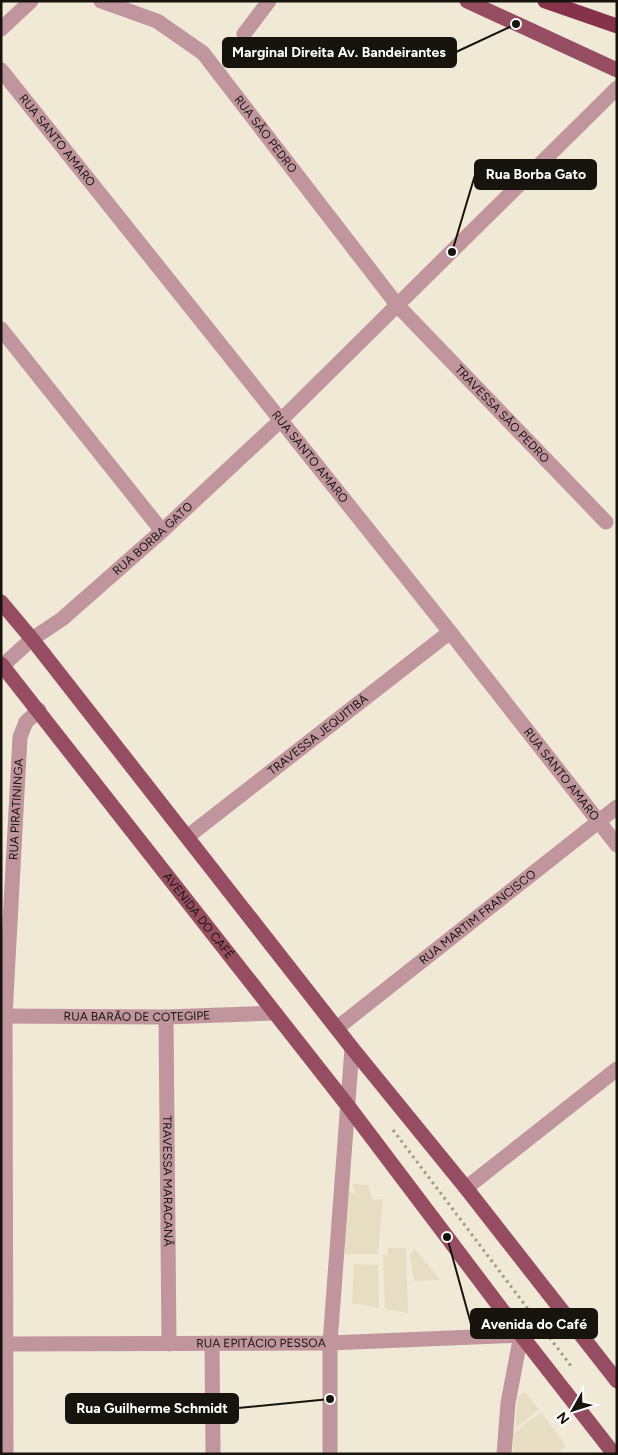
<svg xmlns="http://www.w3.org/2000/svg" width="618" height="1455" font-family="Figtree,sans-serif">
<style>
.built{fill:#e6ddc2}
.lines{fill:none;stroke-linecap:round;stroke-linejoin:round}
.path{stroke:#9e9a8b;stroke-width:3;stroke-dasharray:2.5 4;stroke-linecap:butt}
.minor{stroke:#c0959e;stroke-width:15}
.major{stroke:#974d61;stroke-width:15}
.highway{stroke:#87324b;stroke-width:15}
.labels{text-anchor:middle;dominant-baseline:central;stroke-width:5;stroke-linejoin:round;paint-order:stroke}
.street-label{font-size:12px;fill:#16140d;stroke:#fff}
.leader{fill:none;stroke:#16140d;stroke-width:2}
.callout-dot{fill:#16140d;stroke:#fff;stroke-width:2}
.callout{fill:#16140d;stroke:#16140d;stroke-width:2}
.callout-label{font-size:14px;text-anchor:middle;font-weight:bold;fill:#fff}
</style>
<rect width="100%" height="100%" fill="#efe9d5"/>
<g class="built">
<path d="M353,1184L368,1185L373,1200L383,1199L378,1254H345V1191L355,1193Z"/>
<path d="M388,1248H406L408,1313L385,1309L383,1255H388Z"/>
<path d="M414,1248L440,1280L414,1281L410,1255Z"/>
<path d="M354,1264L378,1265L379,1308L352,1303Z"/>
<path d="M525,1392L539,1409L515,1429L518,1396Z"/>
<path d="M541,1412L566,1446L557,1454H513V1434Z"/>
</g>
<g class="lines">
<path class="path" d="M393,1130L571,1366"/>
<g class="minor">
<path id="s1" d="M101,1L157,21L203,53L398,306L606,522"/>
<path d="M1,29L31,1"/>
<path d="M244,34L269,1"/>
<path id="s2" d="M1,70L450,632L617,845"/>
<path d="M1,329L162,531"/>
<path id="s3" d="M1,667L32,639L62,619L162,531L281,420L617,88"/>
<path id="s4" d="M187,837L450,632"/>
<path id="s5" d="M1,1016L166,1017L274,1013"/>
<path id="s6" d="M166,1017L169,1344"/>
<path id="s7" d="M337,1028L617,807"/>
<path d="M466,1188L617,1069"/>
<path d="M212,1343L213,1454"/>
<path id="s8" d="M1,1344L330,1343L521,1335L508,1403L504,1454"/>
<path id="s9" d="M6,1454L5,1016L20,737L26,722L39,710"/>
<path d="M330,1454V1343L352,1048"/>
</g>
<g class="major">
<path d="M467,1L617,70"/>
<path d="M1,602L32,639L352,1048L466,1188L617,1381"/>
<path id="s10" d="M1,664L348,1106L521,1335L614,1454"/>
</g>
<path class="highway" d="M545,1L617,26"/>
</g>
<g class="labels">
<g class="street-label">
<text stroke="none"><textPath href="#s1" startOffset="218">RUA SÃO PEDRO</textPath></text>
<text stroke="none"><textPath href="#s2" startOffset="90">RUA SANTO AMARO</textPath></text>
<text stroke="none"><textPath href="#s1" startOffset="585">TRAVESSA SÃO PEDRO</textPath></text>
<text stroke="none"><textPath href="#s2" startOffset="495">RUA SANTO AMARO</textPath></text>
<text stroke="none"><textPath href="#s3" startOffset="199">RUA BORBA GATO</textPath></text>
<text stroke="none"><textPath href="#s4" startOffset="166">TRAVESSA JEQUITIBÁ</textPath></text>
<text stroke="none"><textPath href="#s2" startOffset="900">RUA SANTO AMARO</textPath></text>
<text stroke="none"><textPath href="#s9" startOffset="645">RUA PIRATININGA</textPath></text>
<text stroke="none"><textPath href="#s10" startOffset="320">AVENIDA DO CAFÉ</textPath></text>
<text stroke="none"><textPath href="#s7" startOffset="179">RUA MARTIM FRANCISCO</textPath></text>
<text stroke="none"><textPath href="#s5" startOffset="136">RUA BARÃO DE COTEGIPE</textPath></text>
<text stroke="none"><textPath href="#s6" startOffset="164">TRAVESSA MARACANÃ</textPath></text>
<text stroke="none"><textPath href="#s8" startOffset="260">RUA EPITÁCIO PESSOA</textPath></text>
</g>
</g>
<path class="leader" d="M516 24L456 52M452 252L475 175M447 1237L471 1324M330 1399L238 1408"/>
<g class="callout-dot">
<circle cx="516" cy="24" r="5"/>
<circle cx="452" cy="252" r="5"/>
<circle cx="447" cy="1237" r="5"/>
<circle cx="330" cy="1399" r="5"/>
</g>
<g class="callout">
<rect x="223" y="38" width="233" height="29" rx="5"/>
<rect x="475" y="160" width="121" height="29" rx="5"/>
<rect x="471" y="1309" width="126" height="29" rx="5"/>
<rect x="66" y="1394" width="172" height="29" rx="5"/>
</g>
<g class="callout-label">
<text x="339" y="57">Marginal Direita Av. Bandeirantes</text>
<text x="536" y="179">Rua Borba Gato</text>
<text x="534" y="1329">Avenida do Café</text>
<text x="152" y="1413">Rua Guilherme Schmidt</text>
</g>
<rect width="618" height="1455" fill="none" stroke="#16140d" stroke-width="5"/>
<g transform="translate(573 1410) rotate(231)" stroke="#ffffff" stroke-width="4" paint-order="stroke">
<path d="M0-4L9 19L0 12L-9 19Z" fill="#16140d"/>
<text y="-8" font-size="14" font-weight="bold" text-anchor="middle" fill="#16140d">N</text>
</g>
</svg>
